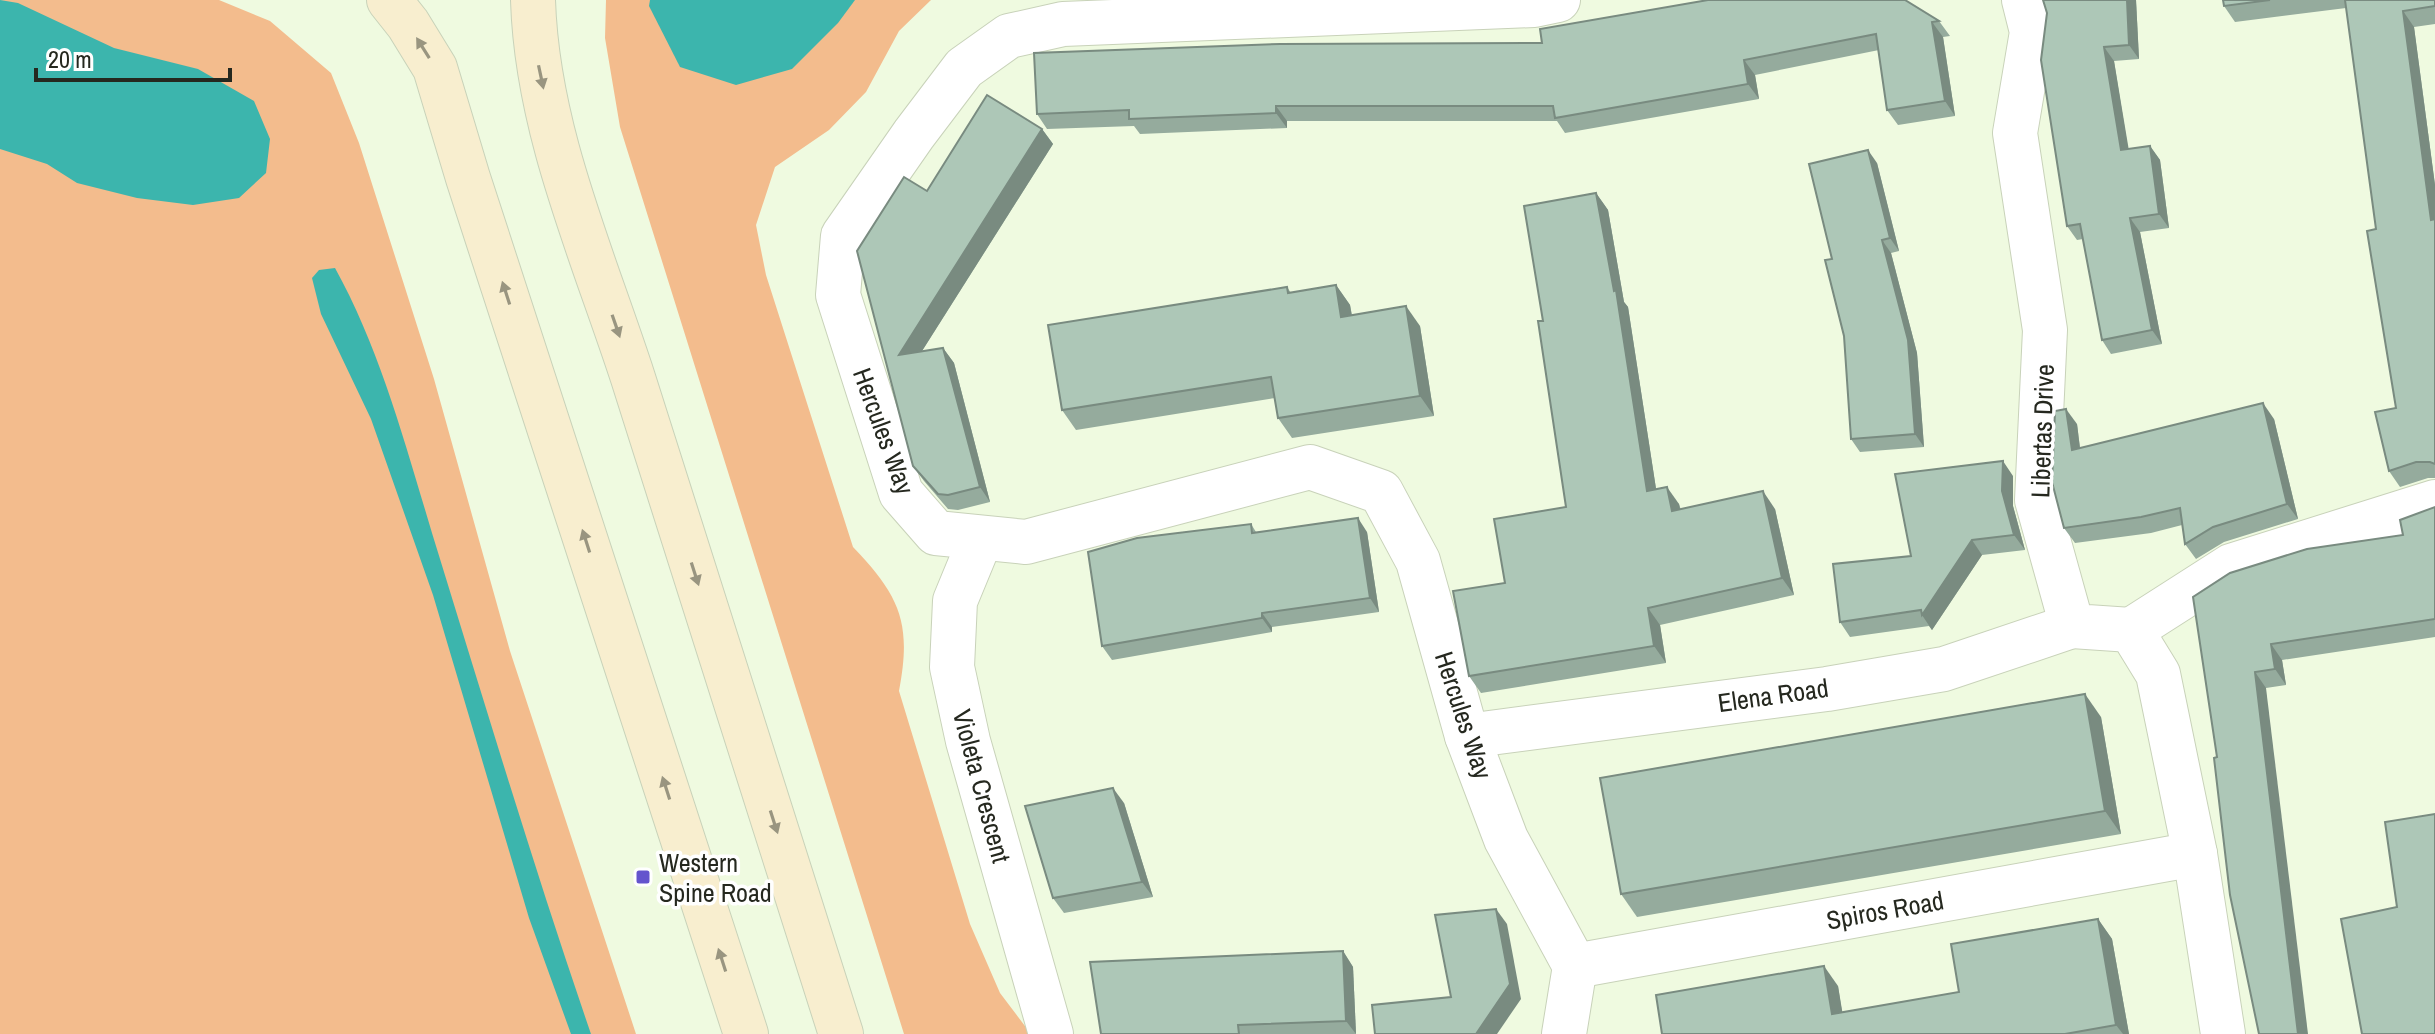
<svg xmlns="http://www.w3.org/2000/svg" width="2435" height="1034" font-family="'Archivo Narrow',sans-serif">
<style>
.green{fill:#f3bc8d}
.water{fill:#3cb5ad}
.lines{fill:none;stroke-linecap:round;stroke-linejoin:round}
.street-casing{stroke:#c8d2b9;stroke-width:46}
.secondary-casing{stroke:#c8d2b9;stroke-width:46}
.street{stroke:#fff;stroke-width:44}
.secondary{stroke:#f8eecf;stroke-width:44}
.wall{fill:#95ab9d}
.shaded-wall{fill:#798b80}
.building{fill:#adc7b7;stroke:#798b80;stroke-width:2}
.oneway{fill:#999580}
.poi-dot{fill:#6454cd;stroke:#fff;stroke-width:3}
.labels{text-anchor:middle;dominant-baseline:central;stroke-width:7;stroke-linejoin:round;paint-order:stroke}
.street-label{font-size:26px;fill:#25281f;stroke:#fff}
.poi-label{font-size:26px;fill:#25281f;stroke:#fff;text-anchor:start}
</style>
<rect width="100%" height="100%" fill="#effae0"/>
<g class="green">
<path d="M0,0H219L270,21L331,73L359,143L434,379L510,651L636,1034H0Z"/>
<path d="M606,0H931L899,31L866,92L829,130L775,167L756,225L766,275L853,547C900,596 912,623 899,691L970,924L1000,993L1031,1034H904L620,127L605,38Z"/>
</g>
<g class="water">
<path d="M0,0L18,3L114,48L198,69L254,101L270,139L266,173L239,198L193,205L137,198L77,183L47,164L0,149Z"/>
<path d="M650,0H855L838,23L792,69L736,85L680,67L649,6Z"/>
<path d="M335,268C384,356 410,463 440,559C489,718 537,877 591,1034H571L529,918L433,595L371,419L321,314L312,278L319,270Z"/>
</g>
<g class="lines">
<g class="street-casing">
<g id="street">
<path d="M1558,0L1534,5L1063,24L1009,36L964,68L914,134L843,236L838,295L901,493L936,533L1026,542L1310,467L1381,492L1418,561L1467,736L1506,839L1575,966L1564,1034"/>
<path d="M2024,0L2032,32L2015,133L2045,330L2037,500L2072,626L2131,630L2158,674L2195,854L2223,1034"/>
<path d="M981,538L955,601L952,667L968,741L1051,1034"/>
<path d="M2131,630L2231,566L2435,502"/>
<path d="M1467,736L1827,689L1944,669L2072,626"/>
<path d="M1575,966L2195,854"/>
</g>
</g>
<g class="secondary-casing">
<g id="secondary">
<path d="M389,0L408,24L435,68L468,178L746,1034"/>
<path d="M533,0C537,131 593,255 633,378C702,597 772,815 841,1034"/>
</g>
</g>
<use href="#street" class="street"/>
<use href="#secondary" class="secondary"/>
</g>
<g class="wall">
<path d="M2043,0H2136L2139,59L2114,61L2128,149L2150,146L2160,160L2169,228L2140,232L2162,344L2111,354L2102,340L2083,239L2077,240L2067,226L2047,13Z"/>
<path d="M2223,0H2435V24L2414,27L2435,185V478H2428L2400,487L2389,471L2396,408L2376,229L2346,8L2235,22L2224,6Z"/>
<path d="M1939,21L1950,36L1943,37L1955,116L1898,125L1887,110L1879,50L1755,75L1759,99L1565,133L1557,121H1287V128L1140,134L1134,126L1047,129L1037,114L1542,43Z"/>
<path d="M1042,129L1053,144L922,351L943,348L954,363L990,502L958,510L948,509L924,481L913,466L927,191Z"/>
<path d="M1877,163L1899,251L1891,253L1917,353L1924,447L1860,452L1851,439L1844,336Z"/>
<path d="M1596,193L1608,210L1624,302L1628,307L1656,489L1679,504L1681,510L1775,509L1794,595L1660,625L1666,663L1481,693L1469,676L1505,583L1566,507Z"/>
<path d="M1336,285L1350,305L1352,315L1420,326L1434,416L1292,438L1278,418L1275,398L1076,430L1062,410L1287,287L1291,293Z"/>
<path d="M2274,419L2298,519L2224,542L2196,559L2185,544L2182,525L2151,533L2075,543L2064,528L2077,424L2080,448Z"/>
<path d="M2013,476V506L2025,550L1982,555L1932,630L1929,626L1850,637L1840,622L1911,556Z"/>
<path d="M2435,507V637L2282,660L2286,685L2266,688L2217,757L2193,597L2403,535Z"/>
<path d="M1251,524L1256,532H1367L1379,612L1272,627V632L1112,660L1102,646Z"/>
<path d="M2101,717L2121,834L1637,917L1621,894Z"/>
<path d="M1124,803L1153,897L1064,913L1053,898Z"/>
<path d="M2098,919L2112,939L2129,1034H1662L1838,986L1842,1012L1959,992Z"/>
<path d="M1343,951L1353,967L1356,1034H1101Z"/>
</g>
<g class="shaded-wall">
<path d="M2127,0H2136L2139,59L2129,45Z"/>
<path d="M2403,11L2414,27L2435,185V226L2431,220Z"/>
<path d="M1932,22L1943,37L1955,116L1945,101Z"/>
<path d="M2104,47L2114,61L2131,163L2121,150Z"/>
<path d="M1744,60L1755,75L1759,99L1748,84Z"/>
<path d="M1276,106L1287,121V128L1276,113Z"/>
<path d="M1042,129L1053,144L910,370L899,355Z"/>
<path d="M2150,146L2160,160L2169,228L2159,214Z"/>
<path d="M1868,150L1877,163L1899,251L1890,238Z"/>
<path d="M1596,193L1608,210L1624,302L1628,307L1659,508L1647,491Z"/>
<path d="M2130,218L2140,232L2162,344L2152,330Z"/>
<path d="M1882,240L1891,253L1917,353L1924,447L1915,434Z"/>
<path d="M1336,285L1350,305L1355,337L1341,317Z"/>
<path d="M1406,306L1420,326L1434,416L1420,396Z"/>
<path d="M943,348L954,363L990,502L980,487Z"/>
<path d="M2263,403L2274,419L2298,519L2287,504Z"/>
<path d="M2066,409L2077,424L2082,465L2072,450Z"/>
<path d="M2003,461L2013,476V506L2025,550L2014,535L2002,491Z"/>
<path d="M1667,487L1679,504L1684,529L1672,511Z"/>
<path d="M1763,491L1775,509L1794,595L1782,578Z"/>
<path d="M1358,518L1367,532L1379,612L1370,598Z"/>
<path d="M1972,540L1982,555L1932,630L1922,615Z"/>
<path d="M1648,608L1660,625L1666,663L1654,646Z"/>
<path d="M1262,613L1272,627V632L1262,618Z"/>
<path d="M2271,644L2282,660L2286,685L2275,669Z"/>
<path d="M2255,672L2266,688L2308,1034H2298Z"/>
<path d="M2085,694L2101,717L2121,834L2105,811Z"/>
<path d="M1113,788L1124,803L1153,897L1142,882Z"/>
<path d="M1496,909L1507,924L1521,999L1497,1034H1476Z"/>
<path d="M2098,919L2112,939L2129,1034H2123L2116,1025Z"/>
<path d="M1343,951L1353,967L1356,1034L1346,1021Z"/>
<path d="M1824,966L1838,986L1846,1034L1832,1014Z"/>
</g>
<g class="building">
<path d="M1708,0H1905L1939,21L1932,22L1945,101L1887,110L1876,34L1744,60L1748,84L1555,118L1553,106H1276V113L1129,119V110L1037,114L1034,53L1280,44L1542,43L1540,29Z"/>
<path d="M2043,0H2127L2129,45L2104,47L2121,150L2150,146L2159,214L2130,218L2152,330L2102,340L2080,224L2067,226L2041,60L2047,13Z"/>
<path d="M2223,0H2270L2224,6Z"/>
<path d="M2345,0H2435V6L2403,11L2431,220L2435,219V464L2430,462H2416L2389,471L2375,412L2396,408L2367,231L2376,229Z"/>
<path d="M987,95L1042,129L899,355L943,348L980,487L948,495L938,494L913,466L857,251L904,177L927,191Z"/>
<path d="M1868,150L1890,238L1882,240L1908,340L1915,434L1851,439L1844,336L1825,260L1832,259L1809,164Z"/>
<path d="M1596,193L1614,291L1616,290L1647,491L1667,487L1672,511L1763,491L1782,578L1648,608L1654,646L1469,676L1453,591L1505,583L1494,519L1566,507L1538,321H1543L1524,206Z"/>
<path d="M1336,285L1341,317L1406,306L1420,396L1278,418L1271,377L1062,410L1048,325L1287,287L1288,293Z"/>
<path d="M2263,403L2287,504L2213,527L2185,544L2180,508L2141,517L2064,528L2052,482L2055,411L2066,409L2072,450Z"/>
<path d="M2003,461L2002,491L2014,535L1972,540L1922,615L1921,610L1840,622L1833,564L1911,556L1895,474Z"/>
<path d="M2435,507V619L2271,644L2275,669L2255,672L2298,1034H2259L2230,895L2214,758L2217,757L2193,597L2230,573L2307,549L2403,535L2400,520Z"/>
<path d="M1358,518L1370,598L1262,613V618L1102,646L1088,552L1137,538L1251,524L1252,533Z"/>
<path d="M2085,694L2105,811L1621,894L1600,778Z"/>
<path d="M1113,788L1142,882L1053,898L1025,806Z"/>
<path d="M2435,814V1034H2362L2341,919L2397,907L2385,822Z"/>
<path d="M1496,909L1510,984L1476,1034H1375L1372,1005L1451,997L1435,915Z"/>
<path d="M2098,919L2116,1025L2065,1034H1662L1656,995L1824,966L1832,1014L1959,992L1951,944Z"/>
<path d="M1343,951L1346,1021L1238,1025L1239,1034H1101L1090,962Z"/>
</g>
<defs><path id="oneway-solid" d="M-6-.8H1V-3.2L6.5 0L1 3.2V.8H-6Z" transform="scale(2)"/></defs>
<g class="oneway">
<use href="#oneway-solid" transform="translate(423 48) rotate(-122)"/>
<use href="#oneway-solid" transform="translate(541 77) rotate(78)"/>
<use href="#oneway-solid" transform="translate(506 293) rotate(-108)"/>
<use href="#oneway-solid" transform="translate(616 326) rotate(71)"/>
<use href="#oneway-solid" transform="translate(586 541) rotate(-108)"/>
<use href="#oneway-solid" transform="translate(695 574) rotate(72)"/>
<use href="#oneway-solid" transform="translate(666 788) rotate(-108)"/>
<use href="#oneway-solid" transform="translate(774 822) rotate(72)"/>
<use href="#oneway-solid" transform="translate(722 960) rotate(-108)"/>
</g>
<rect class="poi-dot" x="635" y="869" width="16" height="16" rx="4"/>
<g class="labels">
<g class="street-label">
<text transform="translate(884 431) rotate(70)">Hercules Way</text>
<text transform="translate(2042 431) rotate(-88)">Libertas Drive</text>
<text transform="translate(1773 695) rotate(-8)">Elena Road</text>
<text transform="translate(1464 715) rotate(72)">Hercules Way</text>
<text transform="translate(982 786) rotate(75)">Violeta Crescent</text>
<text transform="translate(1885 910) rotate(-10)">Spiros Road</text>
</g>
<g class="poi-label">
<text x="659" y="862">Western<tspan x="659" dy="30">Spine Road</tspan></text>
</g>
</g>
<path d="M36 68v12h194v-12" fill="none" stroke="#25281f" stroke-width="4"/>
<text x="48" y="68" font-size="24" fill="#25281f" stroke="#ffffff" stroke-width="6" paint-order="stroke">20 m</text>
</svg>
